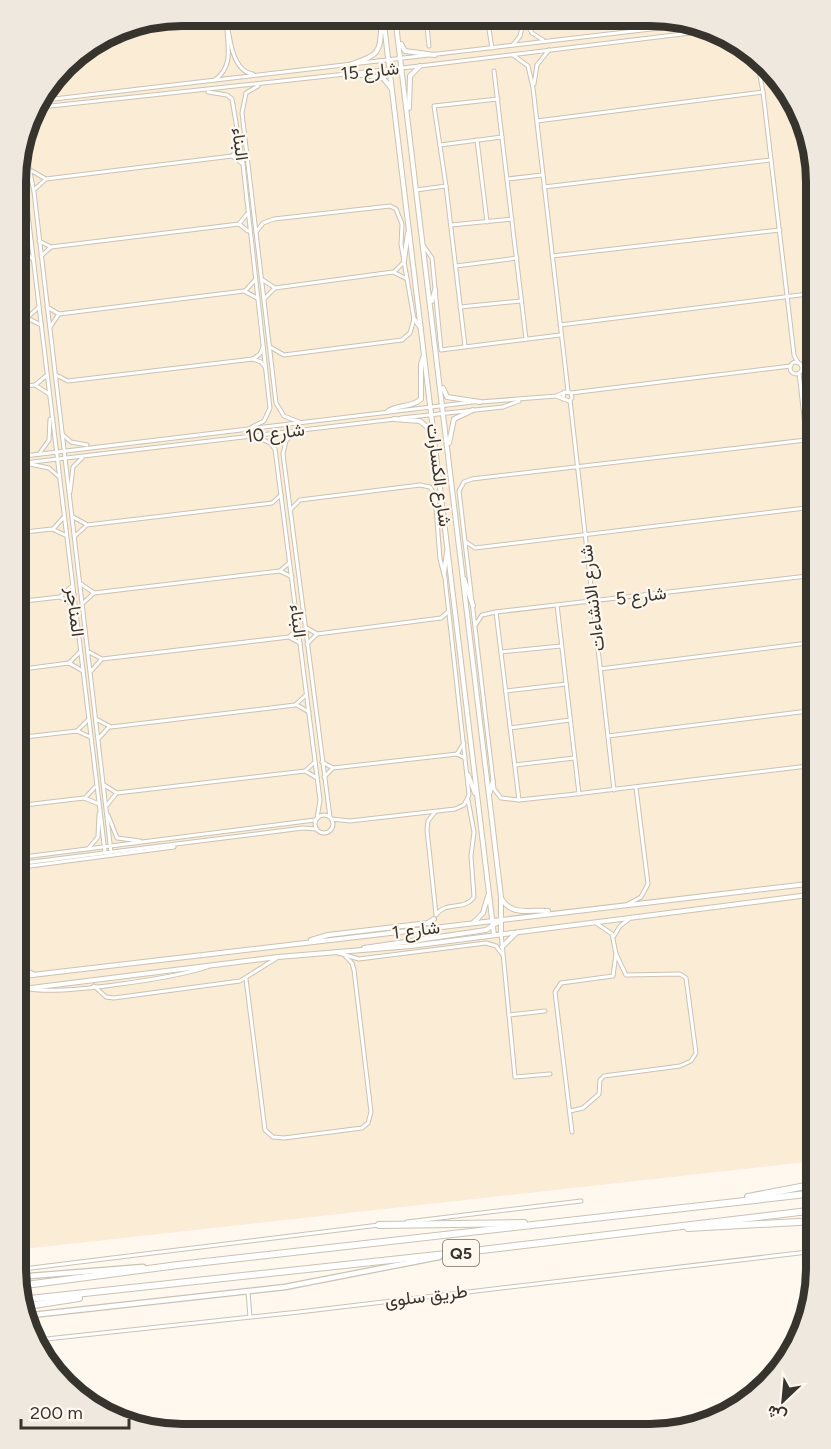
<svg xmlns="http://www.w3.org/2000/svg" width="831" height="1449" font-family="Figtree,Vazirmatn,sans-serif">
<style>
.built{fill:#fbecd6}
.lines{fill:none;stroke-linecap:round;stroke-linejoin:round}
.minor-casing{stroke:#cbc2b3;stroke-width:5}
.tertiary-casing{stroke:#cbc2b3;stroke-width:6}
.secondary-casing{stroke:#cbc2b3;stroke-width:7}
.motorway-casing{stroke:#cbc2b3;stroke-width:8}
.minor{stroke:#fff;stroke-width:3}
.tertiary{stroke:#fff;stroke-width:4}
.secondary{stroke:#fff;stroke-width:4.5}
.motorway{stroke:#fff;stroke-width:6}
.labels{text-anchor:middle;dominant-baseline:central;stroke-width:4.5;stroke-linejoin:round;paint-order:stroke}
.shield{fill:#fff8ef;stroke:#736e67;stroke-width:1.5}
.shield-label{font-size:16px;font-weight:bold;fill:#37332d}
.street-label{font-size:18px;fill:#37332d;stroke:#fff8ef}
.rim{fill:none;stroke:#37332d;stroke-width:8}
</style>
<rect width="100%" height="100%" fill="#fff8ef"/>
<path class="built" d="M182,15L682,18L759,56L807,128L816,182V1161L15,1250L16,160L32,108L71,57L118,28Z"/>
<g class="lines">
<g class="minor-casing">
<g id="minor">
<path d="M226,15C229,34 231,71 253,74"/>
<path d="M426,17L429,46"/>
<path d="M487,17L492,48"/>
<path d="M524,19L532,33L543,40"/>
<path d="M427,27L488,19"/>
<path d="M513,45L520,36L524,19"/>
<path d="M513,55L528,66L533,88L568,391"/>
<path d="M756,55L763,92L794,355L798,363"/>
<path d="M759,65L761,59"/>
<path d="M494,71L526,339"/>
<path d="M215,80C233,66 228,49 227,29"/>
<path d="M534,84L537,65L549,50"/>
<path d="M258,86L246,93L242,113L276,403L284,416L299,422"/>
<path d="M208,92L227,95L232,99L243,164L270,408L264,421L252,427"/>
<path d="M40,97L53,98"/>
<path d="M37,101L694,24"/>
<path d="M32,108L420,66L707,31"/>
<path d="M537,121L763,92"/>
<path d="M23,138L34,192L111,852"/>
<path d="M24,140L27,127"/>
<path d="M477,140L487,222"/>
<path d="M440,145L502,137"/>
<path d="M20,149L105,852"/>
<path d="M232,156L243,164"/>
<path d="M32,171L44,178"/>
<path d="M507,179L542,175"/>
<path d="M16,180L23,175"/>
<path d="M16,185L25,191"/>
<path d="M544,187L771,160"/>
<path d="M35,189L46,179L232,156L239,148"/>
<path d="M416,190L446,186"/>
<path d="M239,224L247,214"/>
<path d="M451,225L512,219"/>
<path d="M256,232L263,223L274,219L390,206L396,209L402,224L401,244L414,319L410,333L402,340L284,355L270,347"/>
<path d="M39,241L51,247L239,224L248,231"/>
<path d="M423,245L432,258L441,350L560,335"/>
<path d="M21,250L33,259"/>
<path d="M16,251L25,248L31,242"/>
<path d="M41,256L51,247"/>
<path d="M552,256L780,230"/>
<path d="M456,266L517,258"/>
<path d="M394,272L404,262"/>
<path d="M263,280L275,288L393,272L407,279"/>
<path d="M245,291L255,280"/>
<path d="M264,299L275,288"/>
<path d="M47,307L59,314L244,291L257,298"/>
<path d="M460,307L521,301"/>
<path d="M27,318L41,325"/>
<path d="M16,319L27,318L39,307"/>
<path d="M560,325L816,293"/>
<path d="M50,327L59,314"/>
<path d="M465,346L446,186L434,106L498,99"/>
<path d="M253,359L260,354L263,347"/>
<circle cx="796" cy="368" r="6"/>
<path d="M801,365L816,366"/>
<path d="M799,373L816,522"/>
<path d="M56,375L68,381L253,359L261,362L265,367"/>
<path d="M35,385L49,394"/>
<path d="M16,387L35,385L46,376"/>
<path d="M571,393L791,366"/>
<path d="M556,396L569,401L572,398L571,393L564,392L563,399"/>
<path d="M570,400L614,790"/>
<path d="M480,402L556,396L563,393"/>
<path d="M401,418L503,407L519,401"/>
<path d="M296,431L286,441L283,454L330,817"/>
<path d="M62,434L71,442L87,445"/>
<path d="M257,437L270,443L275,449L320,800L317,818"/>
<path d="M806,440L472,479L464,482L459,491L494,789L501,798L519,800L567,795L816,765"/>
<path d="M39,454L49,440L50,419"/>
<path d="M16,457L473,402"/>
<path d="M16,464L395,419"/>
<path d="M30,464L49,468L58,476"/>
<path d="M70,492L73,467L82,458"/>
<path d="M291,509L300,500L420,485L430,487L435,495L440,559L445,578L469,795L464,805L455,809L350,821L332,819"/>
<path d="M73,517L86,524"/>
<path d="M54,528L63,518"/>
<path d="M16,533L52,529L65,535"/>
<path d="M75,536L87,525L272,503L281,495"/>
<path d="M466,542L475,548L814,507"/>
<path d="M280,571L292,577"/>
<path d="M81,584L94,593"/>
<path d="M60,597L72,586"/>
<path d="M16,602L60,597L74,605"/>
<path d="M83,603L94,593L280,571L289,563"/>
<path d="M557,605L579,794"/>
<path d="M496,612L519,800"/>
<path d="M476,624L482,615L496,612L816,575"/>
<path d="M305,627L317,634"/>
<path d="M289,637L300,643"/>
<path d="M307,644L317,634L441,618L449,611"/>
<path d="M89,652L102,659L289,637L298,628"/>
<path d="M501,652L561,646"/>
<path d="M69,663L80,652"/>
<path d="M600,669L816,642"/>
<path d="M16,670L69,663L83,671"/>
<path d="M91,671L101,660"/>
<path d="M506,691L566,684"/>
<path d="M297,705L309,712"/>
<path d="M96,719L111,727L295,705L306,695"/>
<path d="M510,728L570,720"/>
<path d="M77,731L88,720"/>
<path d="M608,736L816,710"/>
<path d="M16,738L77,731L90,737"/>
<path d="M99,738L109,727"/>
<path d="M457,754L464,743"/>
<path d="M322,762L333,768L457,754L465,758"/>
<path d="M515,765L574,758"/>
<path d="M305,771L317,778"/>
<path d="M324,777L333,768"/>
<path d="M104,785L117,793L305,771L315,762"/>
<path d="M86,797L95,787"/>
<path d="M107,805L116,794"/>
<path d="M16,806L84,798L99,804"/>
<path d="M435,812L428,821L427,830L436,914"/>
<circle cx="324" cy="824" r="9"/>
<path d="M108,815L117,838L140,841"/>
<path d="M88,849L98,837L99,814"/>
<path d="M16,858L315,820"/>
<path d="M16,864L303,828L316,829"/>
<path d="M15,868L174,847"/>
<path d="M628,904L641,897L648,884L636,788"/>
<path d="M436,915C445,901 465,911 474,897L471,856L474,832L468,800"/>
<path d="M501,933L515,1077L550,1074"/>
<path d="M614,936L620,926L629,919"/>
<path d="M335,952L359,959L486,943L496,946L502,954"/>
<path d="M15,965L34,974"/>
<path d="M246,979L265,1130L273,1137L284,1138L362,1128L368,1123L371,1112L354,970L352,963L346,957"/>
<path d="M94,986L106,997L114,998L240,981L277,958"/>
<path d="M30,989C62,995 174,978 207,967"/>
<path d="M509,1015L545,1011"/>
<path d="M570,1111L583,1108L599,1094L600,1080L604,1076L680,1066L691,1061L696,1053L686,978L680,974L626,975L616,954L612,934L596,923"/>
<path d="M572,1132L555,992L561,983L613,976L616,954"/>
<path d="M407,1222L581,1201"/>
<path d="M15,1270L379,1225"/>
<path d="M248,1292L250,1317"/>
<path d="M24,1322L32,1316"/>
<path d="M37,1340L299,1312L816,1251"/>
</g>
</g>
<g class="tertiary-casing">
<g id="tertiary">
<path d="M383,16L494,935"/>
<path d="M395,16L489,796L501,897V933"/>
<path d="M401,44L405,51L435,55"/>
<path d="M352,64C383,54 379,51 382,20"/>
<path d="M349,73L383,78L391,88"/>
<path d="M409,108L410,76L420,66"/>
<path d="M404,260L408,233"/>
<path d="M432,301L435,290"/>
<path d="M414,319L421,328"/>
<path d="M443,388L447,397L480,402"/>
<path d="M387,412C397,404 412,408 421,399V364L424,355"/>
<path d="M394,419L420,421L433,432"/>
<path d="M449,443L454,419L473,410"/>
<path d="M444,573L447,552"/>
<path d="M464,579L473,606"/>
<path d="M468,775L475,793"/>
<path d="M490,792L493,781"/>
<path d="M501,898C512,917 529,909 548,911"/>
<path d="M474,922L483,913L488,896"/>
<path d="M311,940L328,935L428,923L434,919"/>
<path d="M502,947L516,933"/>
<path d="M364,948L486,930L501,920"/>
<path d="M15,977L816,883"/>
<path d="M15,990L278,957L411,946L816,894"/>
</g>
</g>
<g class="secondary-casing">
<g id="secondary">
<path d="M17,1277L143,1267"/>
<path d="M23,1316L285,1287L439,1257"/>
</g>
</g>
<g class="motorway-casing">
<g id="motorway">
<path d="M748,1197L816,1184"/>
<path d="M379,1225L524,1223"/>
<path d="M688,1228L816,1221"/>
<path d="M18,1286L178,1265L816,1193"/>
<path d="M20,1300L465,1252L816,1210"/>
<path d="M21,1307L79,1298"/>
</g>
</g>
<use href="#minor" class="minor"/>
<use href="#tertiary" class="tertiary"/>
<use href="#secondary" class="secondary"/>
<use href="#motorway" class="motorway"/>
</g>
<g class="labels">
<rect class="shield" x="443" y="1240" width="36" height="26" rx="4.5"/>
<g class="shield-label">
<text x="461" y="1253">Q5</text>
</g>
<g class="street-label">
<text transform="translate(370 71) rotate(-6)">شارع 15</text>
<text transform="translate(240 144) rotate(82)">البناء</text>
<text transform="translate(275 433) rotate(-7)">شارع 10</text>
<text transform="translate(439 475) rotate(83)">شارع الكسارات</text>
<text transform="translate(641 596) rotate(-7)">شارع 5</text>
<text transform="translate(592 598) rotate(-97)">شارع الانشاءات</text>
<text transform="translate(75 612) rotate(83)">المناجر</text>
<text transform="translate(298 621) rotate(83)">البناء</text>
<text transform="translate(416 930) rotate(-7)">شارع 1</text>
<text transform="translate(426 1296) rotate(-7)">طريق سلوى</text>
</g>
</g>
<path d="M0 0H831V1449H0ZM182 26H650A156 156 0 0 1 806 182V1268A156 156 0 0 1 650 1424H182A156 156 0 0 1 26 1268V182A156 156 0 0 1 182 26Z" fill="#efe8df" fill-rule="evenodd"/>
<path class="rim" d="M182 26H650A156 156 0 0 1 806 182V1268A156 156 0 0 1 650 1424H182A156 156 0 0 1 26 1268V182A156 156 0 0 1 182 26Z"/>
<g transform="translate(783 1401) rotate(206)" stroke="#fff8ef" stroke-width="4.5" paint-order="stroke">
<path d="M0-4.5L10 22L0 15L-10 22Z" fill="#37332d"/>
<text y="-9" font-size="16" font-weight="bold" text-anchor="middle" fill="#37332d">ش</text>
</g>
<path d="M21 1419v9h108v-9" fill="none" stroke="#37332d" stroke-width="3"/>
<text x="30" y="1419" font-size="18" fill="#37332d" stroke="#fff8ef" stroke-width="4.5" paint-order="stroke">200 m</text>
</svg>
